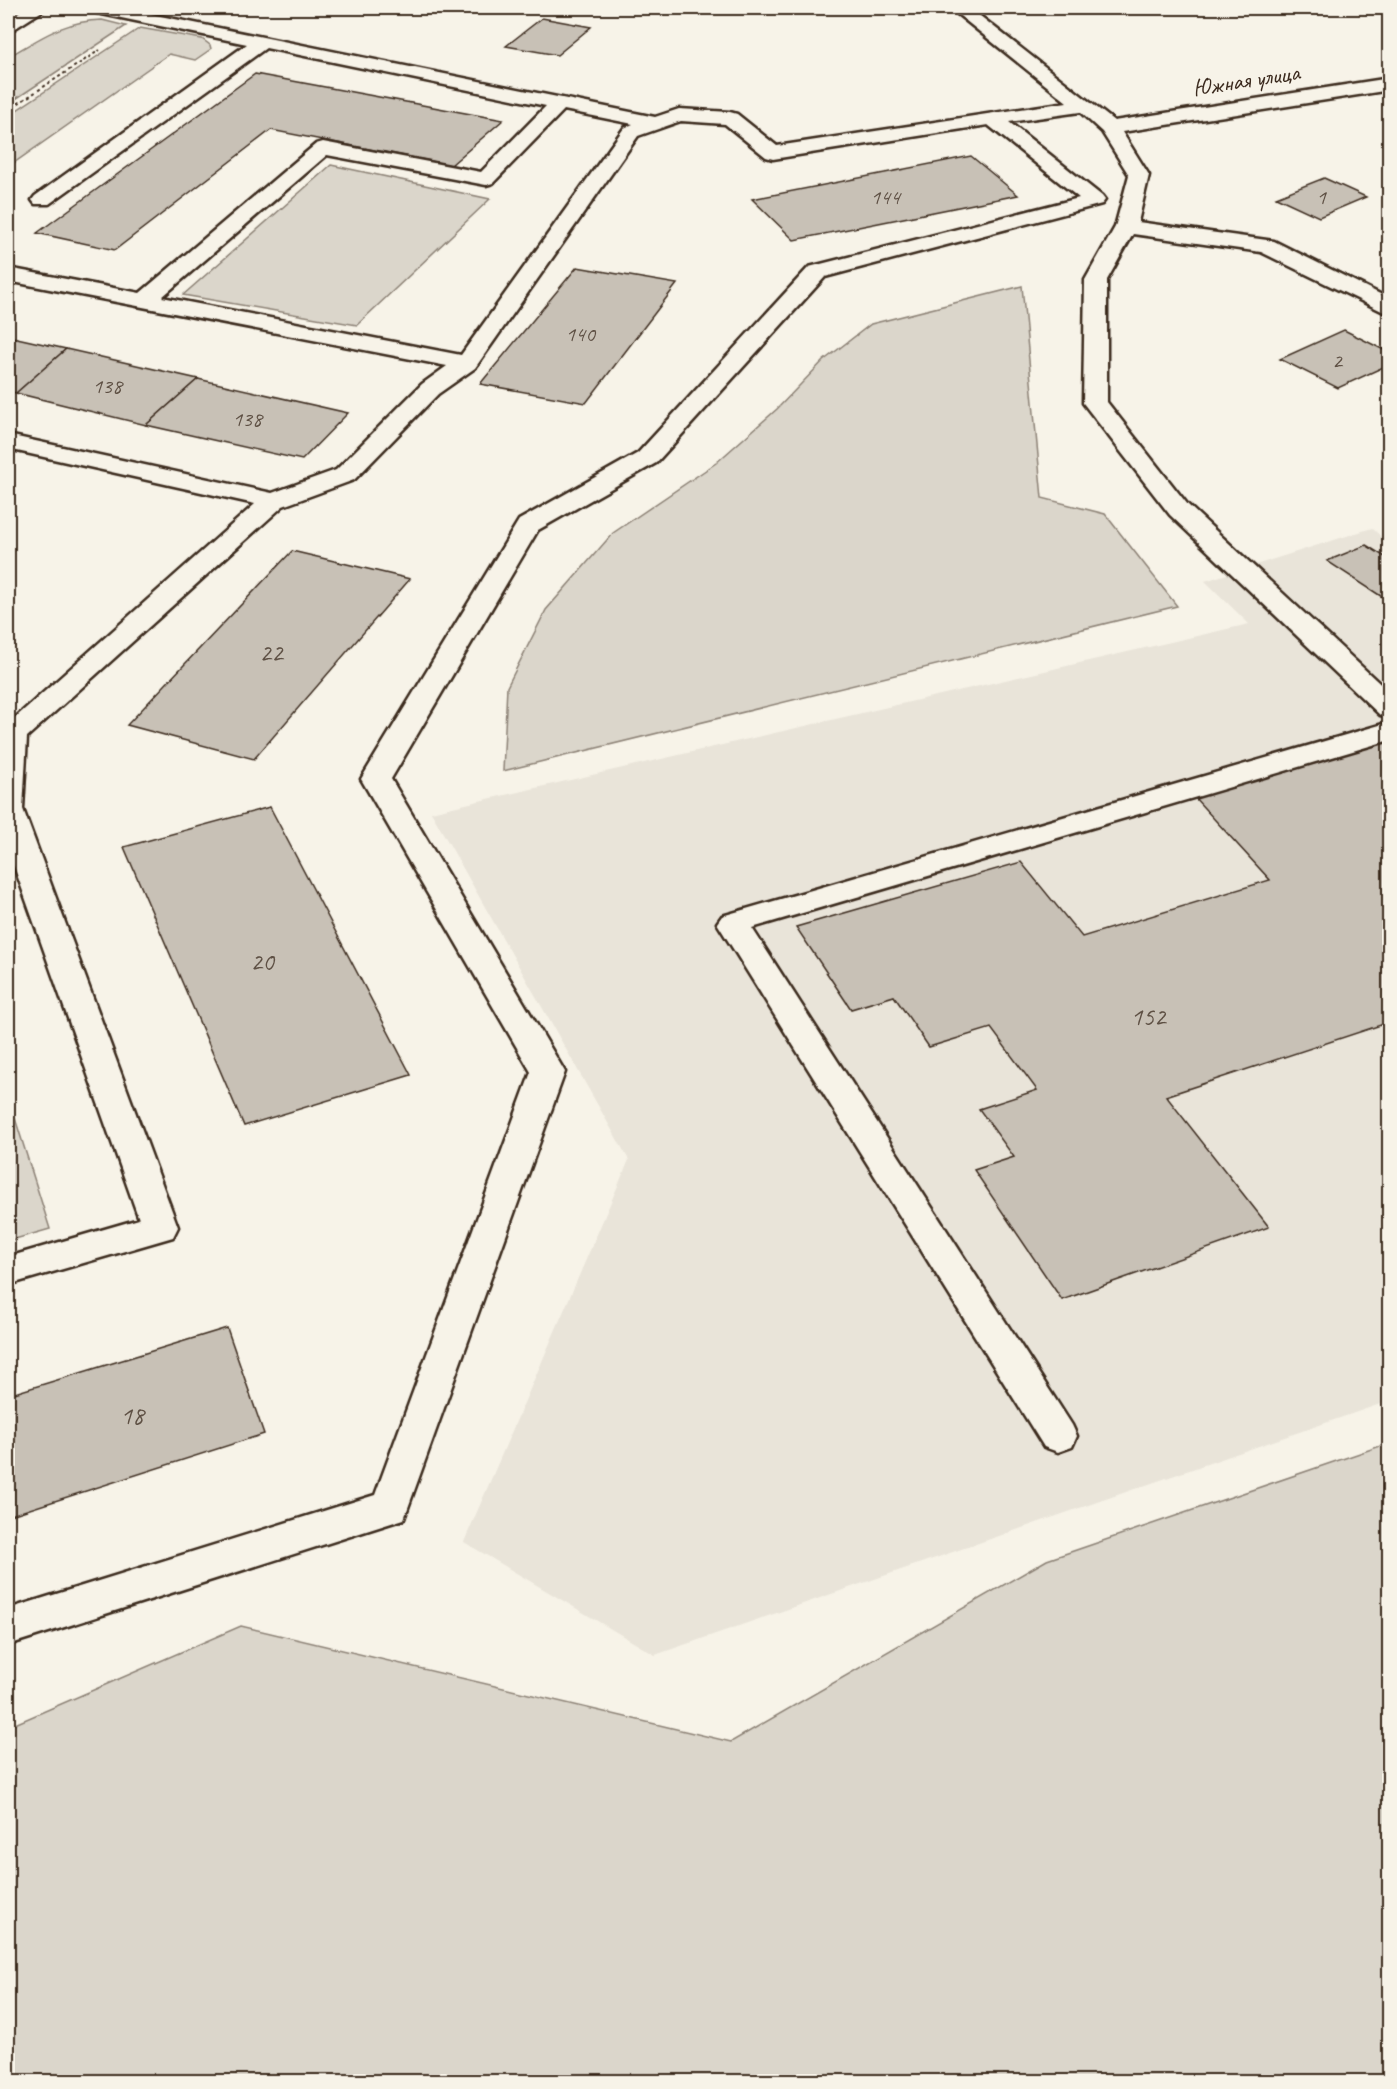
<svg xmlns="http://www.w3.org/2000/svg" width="1397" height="2089" font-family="Caveat,sans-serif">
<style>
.built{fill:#e9e4d9}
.green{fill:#dbd6cb;stroke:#8b8074;stroke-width:1.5}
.building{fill:#c8c1b6;stroke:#3b2a1e;stroke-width:1.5}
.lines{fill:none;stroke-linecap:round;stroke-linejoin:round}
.minor-casing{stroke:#3b2a1e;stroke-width:5}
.major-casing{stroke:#3b2a1e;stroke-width:5}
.path{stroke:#3b2a1e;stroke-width:2;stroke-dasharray:3 3;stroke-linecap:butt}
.minor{fill:#f7f3e8;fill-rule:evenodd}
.major{fill:#f7f3e8;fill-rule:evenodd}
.labels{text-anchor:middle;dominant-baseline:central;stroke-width:4.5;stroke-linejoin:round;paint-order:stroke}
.far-number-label{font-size:22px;fill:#5e5044}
.far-street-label{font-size:24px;fill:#3b2a1e;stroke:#f7f3e8}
.number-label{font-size:26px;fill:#5e5044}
</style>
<rect width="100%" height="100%" fill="#f7f3e8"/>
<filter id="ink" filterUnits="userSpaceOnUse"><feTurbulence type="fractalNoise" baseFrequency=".0167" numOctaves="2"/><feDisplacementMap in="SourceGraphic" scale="12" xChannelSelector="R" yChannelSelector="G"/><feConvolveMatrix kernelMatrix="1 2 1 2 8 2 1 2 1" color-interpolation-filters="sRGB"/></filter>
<g filter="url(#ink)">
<path class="built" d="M1372,528L1390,545L1389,1401L655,1655L464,1542L629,1160L431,812L1249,624L1205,581Z"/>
<g class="green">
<path d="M102,20L126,26L8,104V57C41,38 63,21 102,20Z"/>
<path d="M140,28L202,39L210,45L211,49L195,60L169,54L8,167V116Z"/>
<path d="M331,165L490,199L357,325L183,295Z"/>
<path d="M1022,286L1042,498L1105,514L1177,606L503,771L507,687L546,610L613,533L716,463L777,409L823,361L871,324Z"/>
<path d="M8,1096L50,1229L8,1241V1095Z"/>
<path d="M1389,1443V2081H8V1727L241,1626L731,1742L1047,1560Z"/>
</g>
<g class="building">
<path d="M542,18L591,27L557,55L506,46Z"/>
<path d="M255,74L503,120L451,165L271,130L115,250L37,233Z"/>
<path d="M971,156L1018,195L794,240L752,199Z"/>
<path d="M1324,178L1366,197L1319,217L1276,197Z"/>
<path d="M577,267L677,284L586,403L480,384Z"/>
<path d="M1344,330L1390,353V364L1338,388L1280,359Z"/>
<path d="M8,336L66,349L16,393L8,391Z"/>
<path d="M66,349L198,379L146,425L16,393Z"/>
<path d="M198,379L348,413L302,460L146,425Z"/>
<path d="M1366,545L1390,560V602L1327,561Z"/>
<path d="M292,551L410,579L254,759L127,725Z"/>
<path d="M1390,740V1022L1166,1096L1269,1227L1062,1300L974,1170L1014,1157L979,1109L1037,1090L991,1028L929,1047L894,996L851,1009L796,927L1021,862L1082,937L1270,880L1193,796Z"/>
<path d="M270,807L411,1075L244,1126L124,847Z"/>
<path d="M227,1328L264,1434L8,1516V1395Z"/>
</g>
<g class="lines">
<g class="minor-casing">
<g id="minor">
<path d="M88,8H121L655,117L679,109L730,112L737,114L777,146L1067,102L950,8H970L1114,121L1390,78V90L1122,132L1149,175L1138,222L1274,241L1390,299V315L1261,252L1133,234L1107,280V402L1188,505L1390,693V717L1380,715L1170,515L1083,403L1085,280L1115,227L1129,175L1102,132L1080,112L1009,122L1102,196L1105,200L1102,204L825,277L656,463L538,530L391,779L565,1072L404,1519L8,1645V1609L375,1495L531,1072L361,779L519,520L638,453L809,267L1079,198L988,125L773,159L766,157L725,124L681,121L638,136L475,368L438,394L354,480L283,506L27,737L23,809L178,1227L173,1237L8,1285V1257L139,1219L8,849V724L255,504L8,449V435L272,493L336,470L422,384L447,366L8,281V268L140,293L316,144L323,142L481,172L546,106L266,48L49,204H35L32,200L35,196L247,44L97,13ZM564,110L633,124L624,128L461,355L162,297L327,155L486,185L493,183Z"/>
<path d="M1390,722V740L752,928L1072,1425L1077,1436L1072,1447L1058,1452L1044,1447L717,923L722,916Z"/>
</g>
</g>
<g class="major-casing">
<path id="major" d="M26,8H47L14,29L8,30V18Z"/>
</g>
<path class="path" d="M8,110L100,50"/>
<use href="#minor" class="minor"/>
<use href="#major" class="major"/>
</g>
</g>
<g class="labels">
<g class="far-number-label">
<text x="885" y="197">144</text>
<text x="1321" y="197">1</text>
<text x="580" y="334">140</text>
<text x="1337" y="361">2</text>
<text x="107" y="386">138</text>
<text x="247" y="419">138</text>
</g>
<g class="far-street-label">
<text transform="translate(1246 80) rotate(-9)">Южная улица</text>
</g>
<g class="number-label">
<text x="271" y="652">22</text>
<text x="262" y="961">20</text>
<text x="1148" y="1016">152</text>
<text x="132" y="1415">18</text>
</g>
</g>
<rect width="1397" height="2089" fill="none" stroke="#f7f3e8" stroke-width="30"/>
<rect x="15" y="15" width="1367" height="2059" fill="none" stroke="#3b2a1e" stroke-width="2" filter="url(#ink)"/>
</svg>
